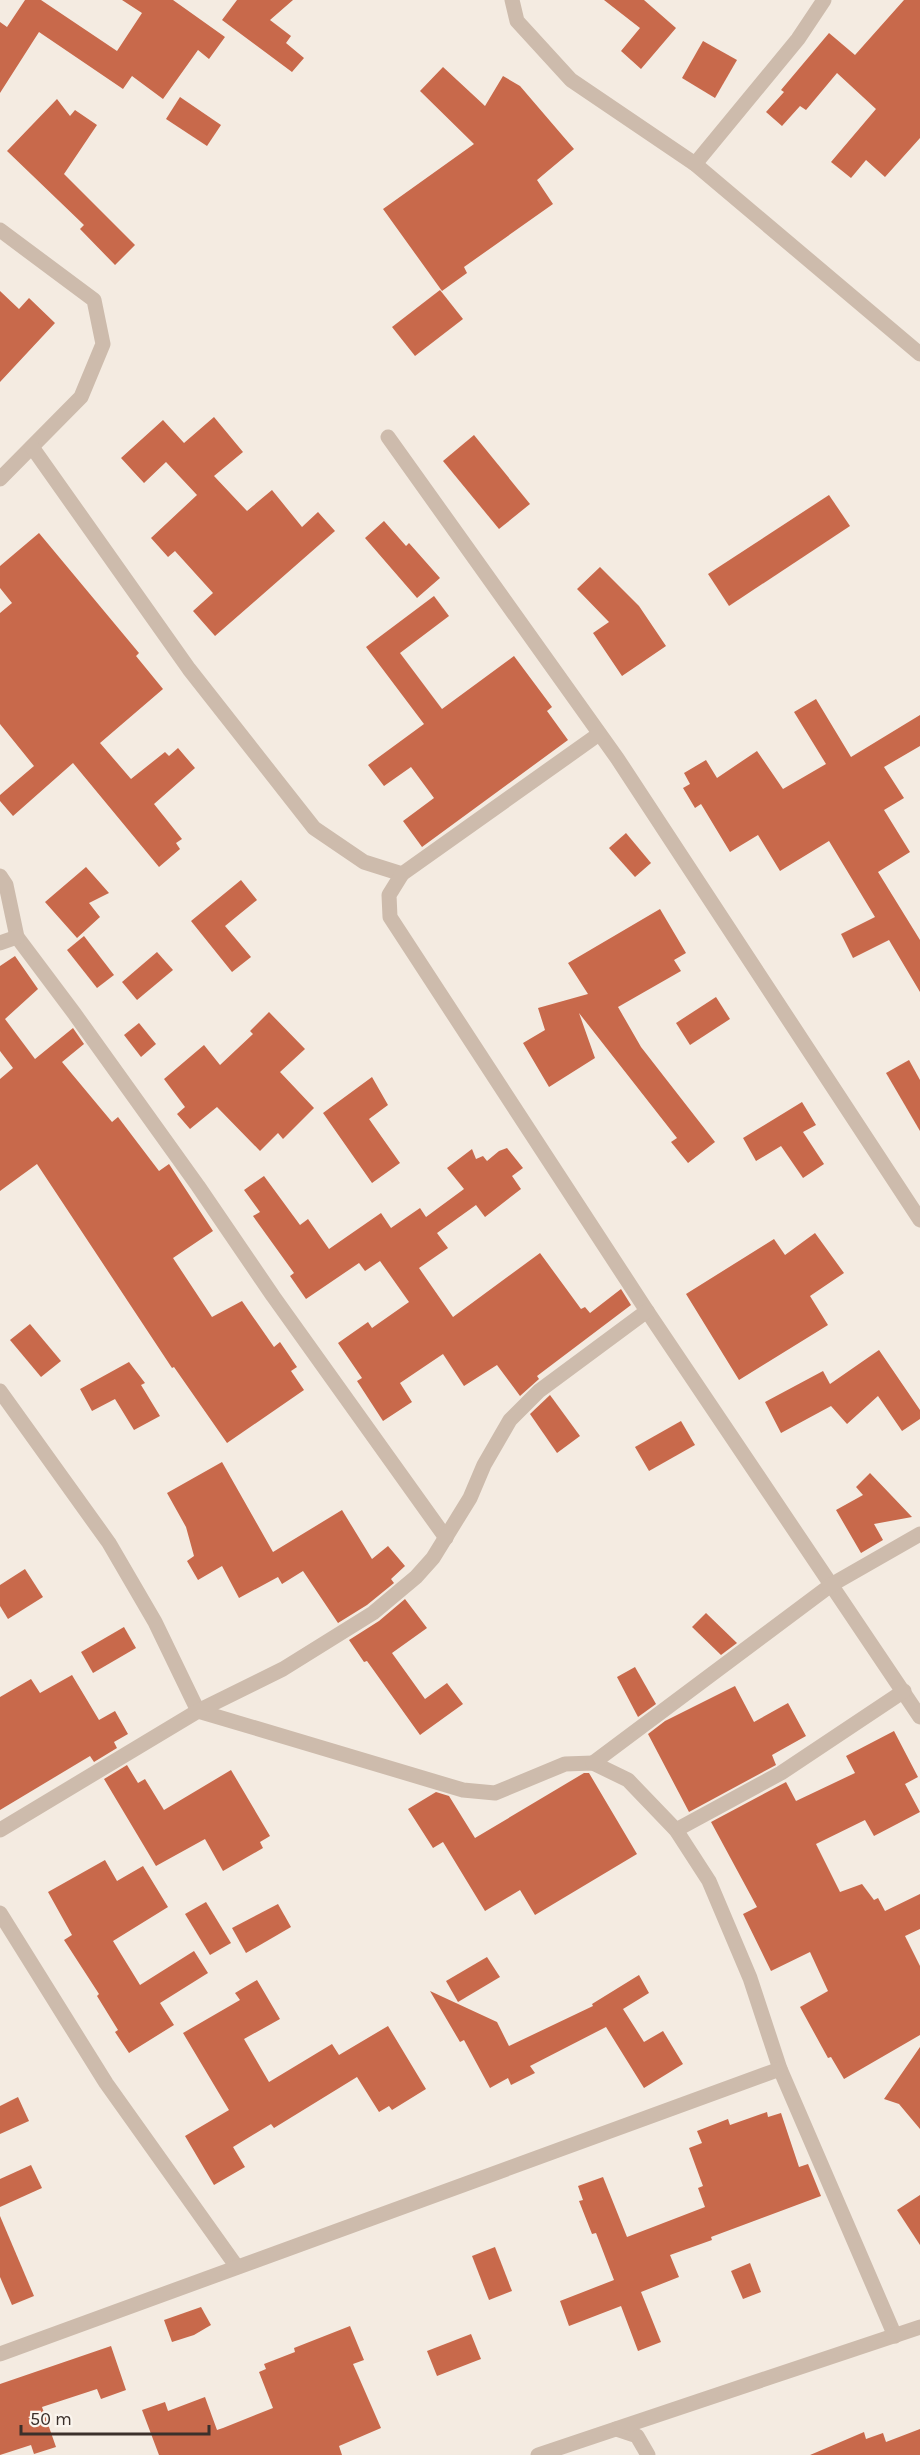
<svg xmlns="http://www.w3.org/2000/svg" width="920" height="2455" font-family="Karla,sans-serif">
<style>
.building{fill:#c8694b}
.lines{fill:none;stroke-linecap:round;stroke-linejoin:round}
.minor{stroke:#cdbbac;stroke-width:15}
</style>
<rect width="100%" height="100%" fill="#f4ebe1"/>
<g class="building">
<path d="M25,0H41L117,51L142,13L122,0H173L225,37L209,59L198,50L163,99L132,76L123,89L39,32L0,93V22L7,27Z"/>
<path d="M237,0H293L270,20L291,36L286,43L304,58L292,72L222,20Z"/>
<path d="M604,0H644L676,28L641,69L621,51L640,28Z"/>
<path d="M904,0H920V138L885,177L866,160L851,178L831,162L876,109L837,73L806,110L800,106L782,126L766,112L784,92L781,90L829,33L855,55Z"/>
<path d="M703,41L737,60L715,98L682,78Z"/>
<path d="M443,67L485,106L503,76L520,86L574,149L537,180L553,204L464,267L467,273L442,291L383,209L474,144L420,91Z"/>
<path d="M180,97L221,125L207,146L166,119Z"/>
<path d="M57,99L70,116L75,110L97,125L64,174L135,245L115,265L80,229L84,225L7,151Z"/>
<path d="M440,290L463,319L415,356L392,327Z"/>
<path d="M0,291L19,309L29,298L55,323L0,382Z"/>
<path d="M214,417L243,452L214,476L247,511L272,490L302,527L318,512L335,531L215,636L193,611L213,593L175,551L168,557L151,538L197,495L166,462L144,483L121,458L163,420L184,443Z"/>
<path d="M474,435L530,504L499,529L443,461Z"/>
<path d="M829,495L850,526L729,606L708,574Z"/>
<path d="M384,521L406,546L409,543L440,578L417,598L365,538Z"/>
<path d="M39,533L139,653L136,656L163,689L100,743L131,779L165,752L169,756L178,748L195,768L154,804L182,839L176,843L180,849L159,867L73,763L13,816L0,801V795L34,766L0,724V613L12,603L0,588V566Z"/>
<path d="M600,567L639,606L666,646L622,676L593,633L609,622L577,589Z"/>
<path d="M434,596L449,616L400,653L442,709L514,656L552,707L547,711L568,740L422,847L403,821L434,798L411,767L384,786L368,765L424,724L366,647Z"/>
<path d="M816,699L851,757L920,715V746L884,767L904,798L884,810L910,852L878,872L920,940V992L889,940L853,958L841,934L875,917L829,841L780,871L758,835L730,852L701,804L695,808L683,788L690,784L684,773L706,760L717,778L757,751L783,789L826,764L794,712Z"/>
<path d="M626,833L651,863L635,877L609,848Z"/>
<path d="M86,867L109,893L89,903L100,917L77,938L45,902Z"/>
<path d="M241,880L257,900L225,926L251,957L232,972L191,921Z"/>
<path d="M660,909L686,953L674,960L681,971L618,1007L641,1047L715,1142L688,1163L671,1142L677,1138L579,1013L595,1058L549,1087L523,1043L545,1030L538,1008L588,994L568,963Z"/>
<path d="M84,936L114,975L97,988L67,950Z"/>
<path d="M157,952L173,970L137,1000L122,982Z"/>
<path d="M15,956L38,989L5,1019L35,1059L73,1028L84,1044L62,1062L112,1122L118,1117L159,1171L169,1164L213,1231L173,1258L212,1317L242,1301L274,1347L280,1342L297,1367L291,1371L304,1390L227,1443L174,1367L172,1368L37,1164L0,1191V1079L13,1068L0,1051V966Z"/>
<path d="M716,997L730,1019L690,1045L676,1023Z"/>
<path d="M269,1012L305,1049L280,1072L314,1108L283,1139L278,1133L260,1151L217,1107L190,1129L177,1114L185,1107L164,1079L204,1045L220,1065L253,1034L250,1031Z"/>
<path d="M139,1023L156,1044L141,1057L124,1035Z"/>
<path d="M909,1060L920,1080V1131L886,1073Z"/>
<path d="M372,1077L388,1105L369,1119L400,1163L372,1183L323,1113Z"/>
<path d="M802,1102L816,1125L803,1132L824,1164L803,1178L781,1146L756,1161L743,1138Z"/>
<path d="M507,1148L523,1168L512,1176L521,1189L485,1217L476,1205L437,1233L448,1248L419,1268L453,1317L540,1253L581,1309L585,1307L590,1313L621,1289L631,1305L537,1376L539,1379L520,1396L497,1365L464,1386L443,1354L400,1383L412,1402L383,1421L357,1381L362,1378L338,1343L368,1322L372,1328L409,1302L380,1261L365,1271L359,1263L306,1299L290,1276L294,1273L253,1216L260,1212L244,1190L264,1176L300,1225L308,1219L329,1249L381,1213L391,1228L420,1208L426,1217L464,1189L447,1168L472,1149L476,1159L483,1156L487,1161L499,1151Z"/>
<path d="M815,1233L844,1273L810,1296L828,1325L739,1380L686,1294L774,1239L785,1255Z"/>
<path d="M30,1324L61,1361L41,1377L10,1340Z"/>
<path d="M879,1350L920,1410V1419L902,1431L878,1396L847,1424L831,1406L781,1433L765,1402L823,1371L830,1384Z"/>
<path d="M129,1362L145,1383L141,1385L160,1416L134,1430L115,1399L92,1411L80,1389Z"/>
<path d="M550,1395L580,1436L557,1453L530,1414Z"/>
<path d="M681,1421L695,1445L649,1471L635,1447Z"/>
<path d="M222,1462L273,1552L342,1510L372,1559L388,1546L405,1566L391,1579L394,1583L367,1605L338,1623L303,1571L282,1584L278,1577L239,1598L222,1566L198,1580L187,1561L194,1556L186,1527L167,1493Z"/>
<path d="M870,1473L912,1517L874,1524L883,1540L861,1553L836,1510L863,1495L856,1487Z"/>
<path d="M25,1569L43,1597L8,1619L0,1606V1585Z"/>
<path d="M405,1599L427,1628L392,1653L425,1699L447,1683L463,1704L420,1735L367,1661L364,1662L349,1640L379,1621Z"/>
<path d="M706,1613L737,1643L721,1655L692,1627Z"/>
<path d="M124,1627L136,1648L93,1673L81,1652Z"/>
<path d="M635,1667L656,1704L638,1717L617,1677Z"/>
<path d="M72,1675L99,1720L115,1711L128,1734L114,1742L117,1748L94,1762L90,1756L0,1810V1697L31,1679L40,1693Z"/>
<path d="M735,1686L754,1722L788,1703L806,1736L772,1755L776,1765L689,1812L648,1734L665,1721Z"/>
<path d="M894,1731L918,1777L905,1784L920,1812L874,1836L865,1820L816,1844L840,1892L862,1884L874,1900L878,1898L885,1911L920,1894V1929L905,1936L920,1966V2035L844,2079L831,2057L828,2058L800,2007L828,1991L810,1952L771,1971L743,1914L757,1907L711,1822L786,1782L796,1801L855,1773L846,1756Z"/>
<path d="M127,1765L138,1783L145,1779L164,1810L231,1770L270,1836L260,1842L263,1848L223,1871L205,1839L156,1866L104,1779Z"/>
<path d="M584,1773H589L637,1854L535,1915L520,1890L485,1911L443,1842L433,1848L408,1809L436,1792L449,1796L475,1838Z"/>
<path d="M105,1860L117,1881L143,1866L168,1907L113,1941L140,1985L194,1951L208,1973L160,2003L174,2025L129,2053L115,2032L118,2030L97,1996L99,1994L64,1940L72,1935L48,1892Z"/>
<path d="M206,1902L231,1943L210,1955L185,1914Z"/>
<path d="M278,1904L291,1927L246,1953L232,1928Z"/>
<path d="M487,1957L500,1977L458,2002L446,1981Z"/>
<path d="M639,1975L649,1993L623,2009L644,2042L663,2031L683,2064L644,2088L606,2027L530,2066L535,2073L511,2085L508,2078L490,2088L464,2040L460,2042L430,1991L497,2022L509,2046L593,2006L592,2004Z"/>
<path d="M257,1980L280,2019L244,2039L269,2082L332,2044L339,2055L388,2026L426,2089L392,2110L389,2106L379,2112L357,2077L274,2128L271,2124L233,2147L245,2167L214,2185L185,2136L229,2110L183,2033L240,2000L235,1993Z"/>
<path d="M920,2047V2129L899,2104L884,2099Z"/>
<path d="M18,2097L29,2121L0,2134V2106Z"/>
<path d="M767,2112L768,2117L781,2113L799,2167L808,2164L821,2196L711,2237L712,2240L670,2255L679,2277L641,2292L661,2342L638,2351L621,2306L569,2326L560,2301L614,2280L596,2233L592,2234L579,2201L583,2200L578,2186L603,2177L627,2237L705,2207L698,2188L703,2186L689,2148L702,2143L697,2131L728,2119L730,2125Z"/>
<path d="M31,2165L42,2188L0,2207V2179Z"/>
<path d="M920,2195V2245L897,2210Z"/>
<path d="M0,2216L34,2296L12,2305L0,2277Z"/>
<path d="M495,2247L512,2291L489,2300L472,2256Z"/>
<path d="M750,2263L761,2292L743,2299L731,2271Z"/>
<path d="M201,2307L211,2325L194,2335L172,2342L164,2320Z"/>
<path d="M350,2326L364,2360L353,2364L381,2428L339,2446L342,2455H159L142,2410L165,2402L168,2411L205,2397L217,2430L223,2428L273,2408L259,2372L266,2369L264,2364L295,2352L294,2348Z"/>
<path d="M471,2334L481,2359L437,2376L427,2351Z"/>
<path d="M111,2346L126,2390L101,2399L97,2389L42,2407L56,2447L34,2454L31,2445L0,2455V2384Z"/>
<path d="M920,2429V2455H810L864,2432L866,2439L883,2433L886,2442Z"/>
</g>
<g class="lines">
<g class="minor">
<path d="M512,0L517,21L571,80L695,164L920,354"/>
<path d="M695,164L798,39L824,0"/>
<path d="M0,230L94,300L103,344L81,397L0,479"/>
<path d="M388,437L617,758L920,1220"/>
<path d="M32,447L189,669L314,828L364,862L402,874"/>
<path d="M599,734L402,874L389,895L390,917L647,1311L920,1717"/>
<path d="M0,876L6,885L17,937L74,1013L198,1186L273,1296L446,1538"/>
<path d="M0,943L17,937"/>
<path d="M0,1391L109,1543L155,1622L198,1711L463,1790L495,1793L565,1764L593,1763L628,1780L676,1830L709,1881L750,1978L780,2069L895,2336"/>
<path d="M593,1763L831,1585L920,1534"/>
<path d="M0,1830L198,1711L283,1669L373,1613L416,1577L433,1558L470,1498L484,1465L510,1420L539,1391L647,1311"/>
<path d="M676,1830L781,1773L904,1691"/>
<path d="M0,1913L106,2083L237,2267"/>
<path d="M0,2354L780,2069"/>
<path d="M616,2429L637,2436L648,2455"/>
<path d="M538,2455L920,2327"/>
</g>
</g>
<path d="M21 2425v9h188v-9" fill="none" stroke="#3b302b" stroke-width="3"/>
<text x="30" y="2425" font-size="18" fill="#3b302b" stroke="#fbf5ee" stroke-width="4.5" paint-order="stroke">50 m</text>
</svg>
